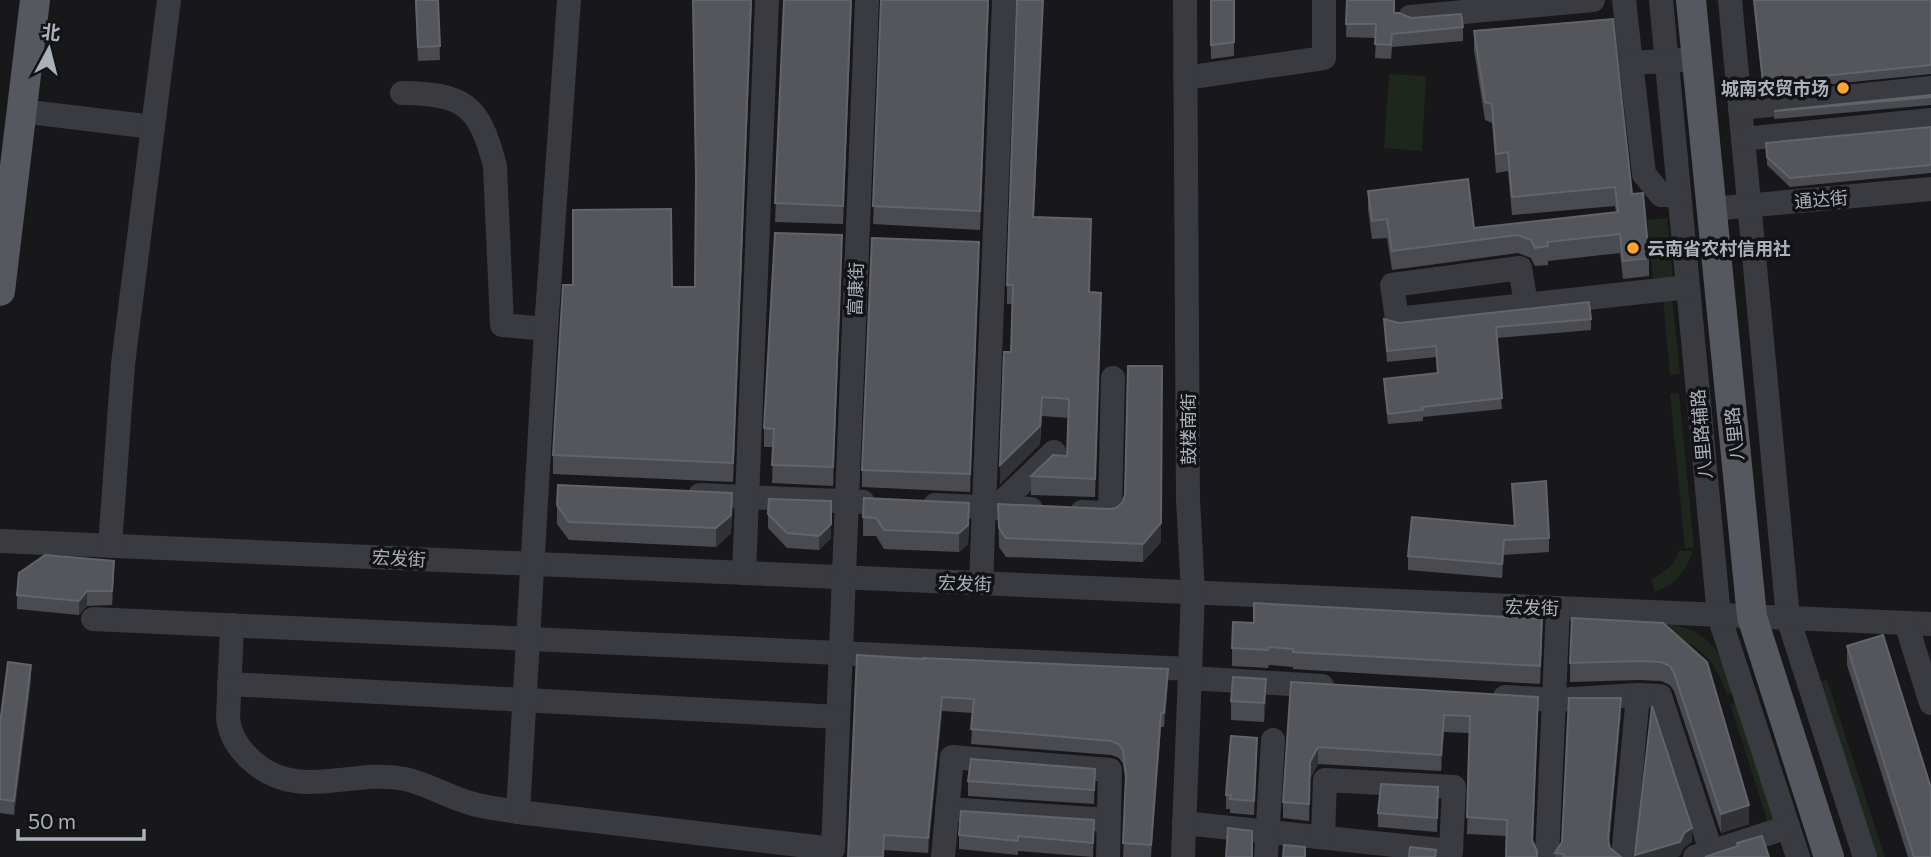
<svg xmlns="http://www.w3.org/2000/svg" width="1931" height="857" font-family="Commissioner,'Noto Sans SC',sans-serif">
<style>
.green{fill:#1e261e}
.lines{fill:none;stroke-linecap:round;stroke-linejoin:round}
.minor{stroke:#393b40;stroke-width:24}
.major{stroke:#55585f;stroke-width:30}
.wall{fill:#494b50}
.shaded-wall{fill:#313236}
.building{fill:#54565c;stroke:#61646a;stroke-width:2}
.poi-dot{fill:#fca42e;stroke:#131316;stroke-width:2.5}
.labels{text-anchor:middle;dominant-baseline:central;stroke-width:7;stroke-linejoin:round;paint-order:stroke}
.poi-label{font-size:18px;font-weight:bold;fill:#aab1bb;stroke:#131316;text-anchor:end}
.street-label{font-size:18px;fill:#aab1bb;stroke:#131316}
</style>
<rect width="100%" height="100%" fill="#18181b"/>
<g class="green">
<path d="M1389,74L1426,76L1422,151L1384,148Z"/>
<path d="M1667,218L1673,278L1653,279L1647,220Z"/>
<path d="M1672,298L1680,374L1670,375L1663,299Z"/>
<path d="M1679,393L1694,548H1685L1670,394Z"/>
<path d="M1679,551H1693C1686,571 1675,585 1655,592L1651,579C1666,572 1673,566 1679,551Z"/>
<path d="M1668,624C1712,631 1721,653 1735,692L1727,695C1716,661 1700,644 1666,634Z"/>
<path d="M1827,680L1885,857H1874L1817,683Z"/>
<path d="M1741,701L1782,828L1771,832L1730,704Z"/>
</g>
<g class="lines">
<g class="minor">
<path d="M1624,0L1631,63"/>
<path d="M1661,0L1719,616L1798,857"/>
<path d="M1730,0L1788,618L1865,857"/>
<path d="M1410,17L1593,0"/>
<path d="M1185,78L1324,58V0"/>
<path d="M402,93C464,94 479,104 495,166L502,325L546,329"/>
<path d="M1740,108L1931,88"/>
<path d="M21,111L153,127"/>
<path d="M1743,139L1931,120"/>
<path d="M1679,195H1661L1644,174L1631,63L1683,60"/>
<path d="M1711,209L1931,189"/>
<path d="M1526,304L1520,268L1392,285L1397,319L1688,287"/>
<path d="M700,495L863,502"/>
<path d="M935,505L1031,509"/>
<path d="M996,508L1054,452"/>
<path d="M1082,512L1110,513L1113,378"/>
<path d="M0,541L1931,624"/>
<path d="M110,546L123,364L169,0"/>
<path d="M744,573L767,0"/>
<path d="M981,583L1004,0"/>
<path d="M93,619L1190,669"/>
<path d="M1906,623L1931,703"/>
<path d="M232,625L228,719C231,737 238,748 251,760C298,803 352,768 405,779C428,784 448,797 470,803C485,808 502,809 518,812L833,849L867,0"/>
<path d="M1190,678L1322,686"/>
<path d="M229,684L838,717"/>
<path d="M1505,697L1555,700L1638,695L1660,696L1713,857"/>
<path d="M947,809L1109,820"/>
<path d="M518,812L546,329L569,0"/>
<path d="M1184,823L1451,851L1450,857"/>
<path d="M1323,837L1325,780L1454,787L1451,851"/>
<path d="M943,857L952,757L1110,770L1108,857"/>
<path d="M1183,857L1193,593L1188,499L1185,0"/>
<path d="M1266,857L1273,740"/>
<path d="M1547,857L1558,608"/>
<path d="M1623,857L1638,695"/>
<path d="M1695,857L1788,827"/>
</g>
<g class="major">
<path d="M1691,0L1752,617L1829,857"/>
<path d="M0,291L35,0"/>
</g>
</g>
<g class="wall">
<path d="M415,0H438L440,60L418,61Z"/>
<path d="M693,0H752L733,482L553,474V455L672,287H695L696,188Z"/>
<path d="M784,0H852L843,224L775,222Z"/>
<path d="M881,0H989L980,230L873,224Z"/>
<path d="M1017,0H1043L1034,217L1090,292L1101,311L1095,497L1031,495V476L1067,456L1068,418L1042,416L1040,444L1000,484L1011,352L1012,304H1007V285Z"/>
<path d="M1210,0H1234V56L1211,59Z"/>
<path d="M1347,0H1395L1394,13L1411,18L1463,27V41L1392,47L1391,59L1375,58L1376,38L1346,37Z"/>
<path d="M1754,0H1931V74L1763,91Z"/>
<path d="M1474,31L1632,194L1649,258V276L1623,279L1620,253L1548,261V265L1535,266L1531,258L1518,253L1392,270L1387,238L1372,239L1368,209V191L1474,228L1616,213L1615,206L1512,215L1508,171L1496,173L1492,123L1485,120L1474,50Z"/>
<path d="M1931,95V105L1774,119V111Z"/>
<path d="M1931,127V173L1790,187L1767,165L1766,143Z"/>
<path d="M842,254L833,486L772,483L773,447H764V428Z"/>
<path d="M979,259L970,492L862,487V470Z"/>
<path d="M1384,319L1399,323L1591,319V330L1497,338L1502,409L1423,417V421L1388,424L1384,389V379L1437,373L1436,357L1387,362Z"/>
<path d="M1512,484L1549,538V552L1504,555L1502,578L1408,570V556L1514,526Z"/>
<path d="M998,504L1161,542L1143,562L1006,557L999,547Z"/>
<path d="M557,505L732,511L731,533L716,547L569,540L557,524Z"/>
<path d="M768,514L831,538L819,550L787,548L768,528Z"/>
<path d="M863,517L969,522L968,544L959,552L884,549L876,536H863Z"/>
<path d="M114,575L112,605L87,606L79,615L17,609V595Z"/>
<path d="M1663,623L1749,824L1721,833L1674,691L1670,685L1661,681L1639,680L1570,682V663Z"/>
<path d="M1542,636L1540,684L1293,669V667L1269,665L1268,668L1232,666V648Z"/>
<path d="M1847,646L1931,857H1908L1847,665Z"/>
<path d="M857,655L1168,683L1164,727H1161L1151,857H1123L1126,785L1123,764L1119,758L1111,755L971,744L973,713L942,711L928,853L884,850Z"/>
<path d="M31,680L14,815L0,813V724Z"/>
<path d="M1291,682L1538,714L1533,841L1507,836L1467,834L1470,733L1444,732L1441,771L1318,764L1310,779L1309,821L1283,818V802Z"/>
<path d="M1266,697L1264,722L1231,720V701Z"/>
<path d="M1621,713L1609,845L1610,848L1621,857H1555V853L1562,842Z"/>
<path d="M1257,753L1254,815L1230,813V809H1226V795Z"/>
<path d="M1095,769L1094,804L968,796V781Z"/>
<path d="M1438,802L1437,832L1378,827V813Z"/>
<path d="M1094,820L1093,857L1018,851V855L959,849V835Z"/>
</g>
<g class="shaded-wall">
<path d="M751,0H752L733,482V463Z"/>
<path d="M851,0H852L843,224V206Z"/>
<path d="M988,0H989L980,230V211Z"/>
<path d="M842,235V254L833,486V467Z"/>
<path d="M979,242V259L970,492V474Z"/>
<path d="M1162,384L1161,542L1143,562V544Z"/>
<path d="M1042,397L1040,444L1000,484V465Z"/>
<path d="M732,493L731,533L716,547V528Z"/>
<path d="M831,501V538L819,550V536Z"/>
<path d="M969,503L968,544L959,552V533Z"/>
<path d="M1504,540V555L1502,578V564Z"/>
<path d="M114,561V575L112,605V591Z"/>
<path d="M87,591V606L79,615V601Z"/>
<path d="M1542,619V636L1540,684V666Z"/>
<path d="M31,665V680L14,815V801Z"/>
<path d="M1168,669V683L1164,727V713Z"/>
<path d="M1266,679V697L1264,722V703Z"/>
<path d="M942,697V711L928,853V838Z"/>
<path d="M1538,697V714L1532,856V840Z"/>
<path d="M1621,698V713L1608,856V840Z"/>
<path d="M1161,713V727L1151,857V845Z"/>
<path d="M1444,715V732L1441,771V755Z"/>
<path d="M1257,738V753L1254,815V801Z"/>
<path d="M1318,747V764L1310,779L1309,821L1310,762Z"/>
<path d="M1749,805V824L1721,833V814Z"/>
<path d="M1692,828V842L1684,848L1680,856L1677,857H1635V855L1684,833Z"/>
</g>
<g class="building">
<path d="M416,0H438L440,46L418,47Z"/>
<path d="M693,0H751L733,463L553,455L563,285H573V210L671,209L672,287H695L696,177Z"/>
<path d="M784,0H851L843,206L775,203Z"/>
<path d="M881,0H988L980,211L873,206Z"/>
<path d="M1017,0H1043L1033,217L1091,219L1089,292L1101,293L1095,479L1031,476L1053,455L1067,456L1069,399L1042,397L1040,426L1000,465L1004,352H1011L1013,285H1007Z"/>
<path d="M1211,0H1234V42L1211,45Z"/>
<path d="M1347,0H1394V13H1399L1411,18L1461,14L1463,27L1392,34L1391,45L1375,44L1376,24H1346Z"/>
<path d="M1754,0H1931V65L1763,82Z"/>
<path d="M1613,19L1632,194L1643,193L1649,258L1623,261L1620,234L1547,242L1548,246L1535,248L1531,240L1518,235L1392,251L1387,219L1372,221L1368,191L1468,179L1474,228L1618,212L1615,187L1512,197L1508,152L1496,154L1492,104L1485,102L1474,31Z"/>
<path d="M1931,95V97L1774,111Z"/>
<path d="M1931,127V165L1790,178L1767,157L1766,143Z"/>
<path d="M775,233L842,235L833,467L772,465L774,429L764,428Z"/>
<path d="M872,238L979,242L970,474L862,470Z"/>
<path d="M1589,302L1591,319L1496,327L1502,398L1422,407L1423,410L1388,414L1384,379L1438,373L1436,346L1387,351L1384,319L1399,323Z"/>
<path d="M1128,366H1162L1161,523L1143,544L1006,538L999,528L998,504L1109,509L1116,508L1122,503L1125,495Z"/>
<path d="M1546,481L1549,538L1504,540L1502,564L1408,556L1412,517L1515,526L1512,484Z"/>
<path d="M558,485L732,493L731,515L716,528L569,522L557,505Z"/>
<path d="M864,498L969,503L968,525L959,533L884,530L876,518L863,517Z"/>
<path d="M769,499L831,501V524L819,536L787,533L768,514Z"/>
<path d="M45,555L114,561L112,591H87L79,601L17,595L19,573Z"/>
<path d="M1254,603L1542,619L1540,666L1293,652V649L1269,647L1268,650L1232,648L1233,622L1254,623Z"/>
<path d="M1572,618L1663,623L1707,662L1749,805L1721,814L1674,673L1670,666L1661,662L1639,661L1570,663Z"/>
<path d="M1883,635L1931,788V857H1914L1847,646Z"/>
<path d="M857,655L923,659V658L1168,669L1164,713H1161L1151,845L1123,843L1126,775L1123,750L1119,744L1111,741L971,729L974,699L942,697L928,838L884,835L883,857H848Z"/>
<path d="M8,662L31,665L14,801L0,799V724Z"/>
<path d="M1233,677L1266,679L1264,703L1231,701Z"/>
<path d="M1291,682L1538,697L1532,840L1537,851V857H1506L1507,820L1467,817L1470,716L1444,715L1441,755L1318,747L1310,762L1309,804L1283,802Z"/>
<path d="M1569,698H1621L1608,840L1610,848L1621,857H1563L1564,854L1555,853L1562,842Z"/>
<path d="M1652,706L1692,828L1684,833L1680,842L1635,855Z"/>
<path d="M1231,736L1257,738L1254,801L1230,799L1231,795H1226Z"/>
<path d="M971,759L1095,769L1094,790L968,781Z"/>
<path d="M1381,784L1438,787L1437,818L1378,813Z"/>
<path d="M961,811L1094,820L1093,843L1018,836V841L959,835Z"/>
<path d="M1228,828L1252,831V857H1226Z"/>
<path d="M1762,836L1769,857H1705L1738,846L1737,843Z"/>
<path d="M1284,845L1305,847V857H1283Z"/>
<path d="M1410,847L1436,850L1435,857H1409Z"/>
</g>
<g class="poi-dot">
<circle cx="1843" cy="88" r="7"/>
<circle cx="1633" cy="248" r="7"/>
</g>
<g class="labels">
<g class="poi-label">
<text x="1829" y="88">城南农贸市场</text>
<text x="1647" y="248" text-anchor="start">云南省农村信用社</text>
</g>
<g class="street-label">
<text transform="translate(1821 199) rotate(-5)">通达街</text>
<text transform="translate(855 289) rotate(-88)">富康街</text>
<text transform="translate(1188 429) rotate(-90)">鼓楼南街</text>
<text transform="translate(1701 434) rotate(-95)">八里路辅路</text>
<text transform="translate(1734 434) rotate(-96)">八里路</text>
<text transform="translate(399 558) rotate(3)">宏发街</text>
<text transform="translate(965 583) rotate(2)">宏发街</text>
<text transform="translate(1532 607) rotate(2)">宏发街</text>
</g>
</g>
<g transform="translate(49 49) rotate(7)" stroke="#131316" stroke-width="5" paint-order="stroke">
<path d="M0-5L12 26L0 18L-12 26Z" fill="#aab1bb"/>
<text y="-10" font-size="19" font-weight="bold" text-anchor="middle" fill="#aab1bb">北</text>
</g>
<path d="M18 829v10h126v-10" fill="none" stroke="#aab1bb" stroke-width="3.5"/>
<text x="28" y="829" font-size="21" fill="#aab1bb" stroke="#131316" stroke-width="5" paint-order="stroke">50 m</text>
</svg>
